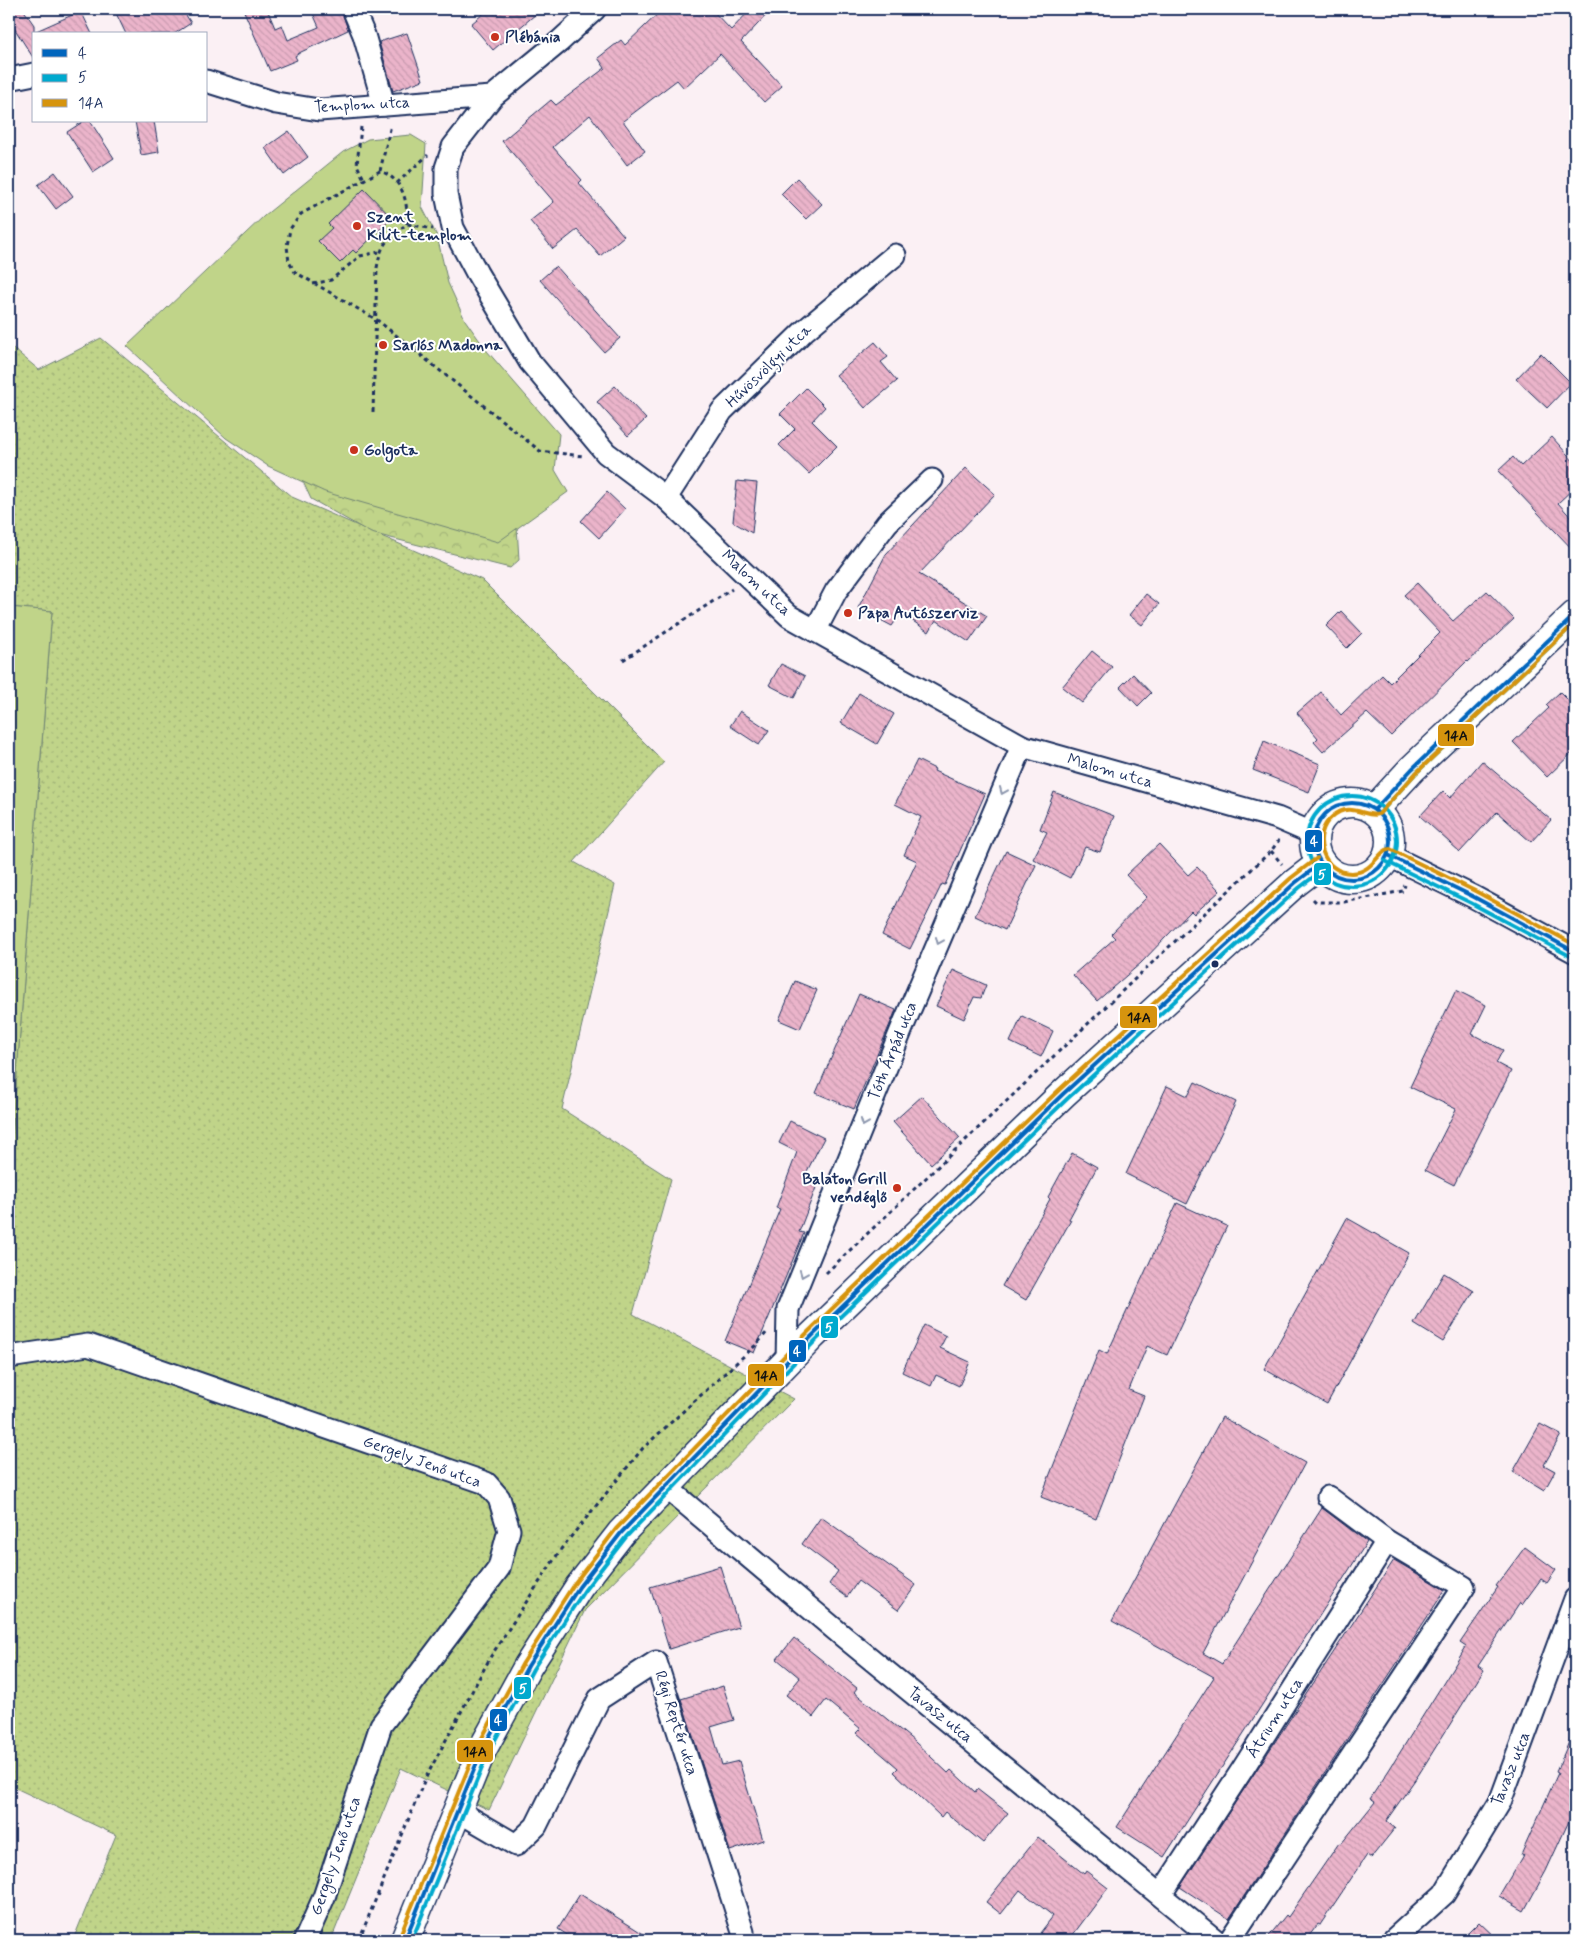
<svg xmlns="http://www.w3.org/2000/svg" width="1584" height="1949" font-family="Mynerve,sans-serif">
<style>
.grass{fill:url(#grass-dots);stroke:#6e8274}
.forest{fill:url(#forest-crowns);stroke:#6e8274}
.garden{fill:#c0d489;stroke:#6e8274}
.building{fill:url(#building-back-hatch);stroke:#1b2f5e}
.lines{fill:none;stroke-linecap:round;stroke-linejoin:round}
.minor-casing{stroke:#1b2f5e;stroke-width:25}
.major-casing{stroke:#1b2f5e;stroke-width:31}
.path{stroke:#1b2f5e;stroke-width:3;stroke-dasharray:4 4;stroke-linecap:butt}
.minor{stroke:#fff;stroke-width:21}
.major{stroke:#fff;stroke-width:28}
.bus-1-casing{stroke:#fff;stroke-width:8}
.bus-2-casing{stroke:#fff;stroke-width:8}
.bus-3-casing{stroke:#fff;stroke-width:8}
.bus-1{stroke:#0065bd;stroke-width:4}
.bus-2{stroke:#00a9ce;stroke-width:4}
.bus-3{stroke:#d6940e;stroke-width:4}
.oneway{stroke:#8d97ae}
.poi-dot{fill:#c8321e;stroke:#fff;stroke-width:2}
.bus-dot{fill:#1b2f5e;stroke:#fff;stroke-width:2}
.labels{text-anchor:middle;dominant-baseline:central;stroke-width:4;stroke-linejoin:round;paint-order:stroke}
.poi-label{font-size:16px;font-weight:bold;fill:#1b2f5e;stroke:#fff;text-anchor:start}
.street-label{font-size:16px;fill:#1b2f5e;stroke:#fff}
.line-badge{stroke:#fff;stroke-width:2}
.badge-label{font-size:14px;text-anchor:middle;font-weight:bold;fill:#fff}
.pale-badge-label{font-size:14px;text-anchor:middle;font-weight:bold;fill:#111}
</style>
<defs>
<pattern id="grass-dots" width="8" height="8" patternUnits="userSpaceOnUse" patternTransform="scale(1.25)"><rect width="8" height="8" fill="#c0d489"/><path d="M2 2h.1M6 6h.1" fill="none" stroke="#a4b679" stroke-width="1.8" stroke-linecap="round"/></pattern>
<pattern id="forest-crowns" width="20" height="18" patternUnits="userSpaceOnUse" patternTransform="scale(1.25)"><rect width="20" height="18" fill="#c0d489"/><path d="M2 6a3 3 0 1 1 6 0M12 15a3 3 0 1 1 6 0" fill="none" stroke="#a4b679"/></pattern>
<pattern id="building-back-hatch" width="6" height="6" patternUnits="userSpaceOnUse" patternTransform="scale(1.25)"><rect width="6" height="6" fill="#ebb4ca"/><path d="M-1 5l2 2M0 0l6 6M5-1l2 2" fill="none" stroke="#c99bb0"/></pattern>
</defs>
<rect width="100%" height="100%" fill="#fbf0f4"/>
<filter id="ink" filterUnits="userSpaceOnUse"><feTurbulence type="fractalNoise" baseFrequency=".02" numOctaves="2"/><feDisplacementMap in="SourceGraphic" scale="10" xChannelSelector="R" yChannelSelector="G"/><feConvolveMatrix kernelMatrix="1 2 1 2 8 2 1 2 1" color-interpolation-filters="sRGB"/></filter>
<g filter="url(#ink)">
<path class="grass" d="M101,338L292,497L482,580L664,762L574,862L615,885L562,1109L671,1179L633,1314L794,1399L585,1610L489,1810L401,1768L331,1940H73L116,1835L9,1785V1178L52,611L9,607V345L39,370Z"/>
<path class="forest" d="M298,471L517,526L519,560L510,568L371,533L311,499Z"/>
<g class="garden">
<path d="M411,135L426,144L422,207L437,236L448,283L465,320L487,351L559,434L555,470L568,492L498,542L325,492L268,466L226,438L127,346L264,216L343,152L368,139Z"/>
<path d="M9,607L52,611L9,1178Z"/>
</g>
<g class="building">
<path d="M9,9H23L34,25V32L81,11L92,34H34V59L9,20Z"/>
<path d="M114,9H182L191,23L174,34H126Z"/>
<path d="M243,9H267L275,28L282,25L288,40L319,27L311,9H341L348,30L301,52L295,56L297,60L270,71Z"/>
<path d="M489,9H542L493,50L471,24Z"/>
<path d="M663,9H711L731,30L751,9H772L741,42L782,86L764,102L720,54L684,88L677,80L623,121L645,151L627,165L590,115L553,147L582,180L579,183L624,236L600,256L577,230L553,249L530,221L554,202L502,141L551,100L556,105L605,68L598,58L621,40L625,45Z"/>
<path d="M407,33L423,80L393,91L379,42Z"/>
<path d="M84,121H90L114,158L93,172L67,132Z"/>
<path d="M135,121H154L159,152L141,155Z"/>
<path d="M289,131L308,157L284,175L265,148Z"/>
<path d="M55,172L73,196L56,209L38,185Z"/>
<path d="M797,178L822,204L806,219L781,194Z"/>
<path d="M364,189L392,218L356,253L353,250L340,263L318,241L332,228L328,224Z"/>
<path d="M556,266L620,338L604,352L540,280Z"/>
<path d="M875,342L888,357L881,362L897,381L865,408L836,375Z"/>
<path d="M1541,353L1571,383L1547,408L1516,379Z"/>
<path d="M615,386L646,419L628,436L597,402Z"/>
<path d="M806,388L825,407L812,421L837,446L809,474L779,445L795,429L780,414Z"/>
<path d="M1552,437L1575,463V487L1558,503L1575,522V552L1498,471L1513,457L1521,466Z"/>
<path d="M966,468L995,494L919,574L987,616L969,642L936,620L929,632L901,613L892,626L858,608L886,554Z"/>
<path d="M737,481L757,483L752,533L733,522Z"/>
<path d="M607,492L625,509L599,538L581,521Z"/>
<path d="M1417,583L1453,621L1487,591L1514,619L1468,662L1467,661L1391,736L1367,713L1323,752L1314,742L1318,738L1297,713L1321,692L1341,715L1382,675L1390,683L1440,633L1404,595Z"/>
<path d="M1146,594L1159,604L1142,625L1129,615Z"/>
<path d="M1341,611L1362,633L1347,648L1326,626Z"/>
<path d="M1092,651L1112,667L1082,703L1062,687Z"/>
<path d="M781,664L805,676L794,698L769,685Z"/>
<path d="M1133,674L1151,693L1138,706L1120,687Z"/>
<path d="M1560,692L1575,707V750L1547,777L1513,742L1549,708L1546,705Z"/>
<path d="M859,693L894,714L877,744L841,723Z"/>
<path d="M740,711L769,730L759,745L730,726Z"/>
<path d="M1264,741L1320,764L1309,792L1253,770Z"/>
<path d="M917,760L935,769L934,771L985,794L945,885L942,884L910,949L882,935L917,861L904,855L921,817L895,804Z"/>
<path d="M1482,761L1551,820L1531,842L1497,812L1460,852L1420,816L1443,791L1450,798Z"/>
<path d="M1054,792L1114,816L1100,852L1085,847L1070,878L1033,859L1047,832L1040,829Z"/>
<path d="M1159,844L1188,875L1197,867L1220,891L1194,914L1191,911L1141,963L1097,1001L1073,975L1115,938L1111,934L1147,897L1126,875Z"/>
<path d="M1006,851L1036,865L1005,930L975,916Z"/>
<path d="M953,970L986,985L981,998L974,997L964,1019L936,1006Z"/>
<path d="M795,981L817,990L800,1029L779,1020Z"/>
<path d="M1456,990L1486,1005L1472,1034L1503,1050L1496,1063L1511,1071L1454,1185L1425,1170L1456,1109L1410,1087Z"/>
<path d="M859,994L896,1010L854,1109L816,1093Z"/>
<path d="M1022,1016L1053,1031L1041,1057L1010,1042Z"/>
<path d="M1195,1082L1236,1102L1187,1204L1126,1174L1167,1086L1188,1096Z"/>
<path d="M922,1096L960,1138L931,1164L893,1122Z"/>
<path d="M790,1121L824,1138L803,1179L817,1185L799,1232L804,1233L754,1353L725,1341L780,1209L776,1208L797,1152L779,1143Z"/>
<path d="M1072,1153L1097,1167L1069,1219L1071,1220L1026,1300L1002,1286L1050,1199L1048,1197Z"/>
<path d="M1177,1203L1227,1226L1167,1355L1147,1346L1129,1390L1144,1396L1096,1519L1041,1497L1099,1350L1107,1354Z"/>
<path d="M1347,1218L1409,1253L1327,1404L1264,1369Z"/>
<path d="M1444,1273L1474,1291L1443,1342L1414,1324Z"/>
<path d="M924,1325L946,1336L940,1348L970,1362L959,1386L936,1375L931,1386L902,1372Z"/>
<path d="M1222,1417L1305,1463L1203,1653L1222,1664L1322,1508L1367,1542L1164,1857L1117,1827L1214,1677L1112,1621Z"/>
<path d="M1540,1424L1561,1435L1544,1465L1555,1471L1544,1491L1513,1472Z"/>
<path d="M821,1517L916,1585L898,1610L858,1581L847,1597L829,1584L838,1571L802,1544Z"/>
<path d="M1525,1547L1556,1570L1547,1583L1541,1579L1522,1605L1520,1603L1478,1666L1484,1670L1419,1774L1386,1821L1395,1828L1371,1858L1367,1855L1320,1925L1318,1924L1306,1940H1266L1286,1915L1288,1917L1339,1843L1341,1844L1375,1802L1370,1799L1389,1770L1466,1647L1460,1643L1498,1587L1496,1586Z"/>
<path d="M1394,1560L1445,1590L1229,1919L1180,1887Z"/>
<path d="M720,1566L739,1627L669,1649L650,1587Z"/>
<path d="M794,1638L857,1688L854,1692L915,1742L948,1773L951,1770L975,1792L977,1789L1008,1813L983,1843L945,1812L941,1817L894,1772L898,1768L857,1733L861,1729L826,1700L813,1717L786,1695L800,1678L777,1659Z"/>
<path d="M723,1686L734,1720L711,1727L722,1765L739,1761L763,1840L730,1851L681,1699Z"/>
<path d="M1575,1728V1808L1546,1871L1524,1911L1499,1896L1523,1855H1521L1558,1773L1556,1772Z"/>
<path d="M1038,1837L1084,1874L1086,1871L1108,1888L1069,1940H1050L1040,1933L1053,1916L1020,1890L1001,1914L986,1902Z"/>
<path d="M580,1894L653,1940H575L558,1929Z"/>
<path d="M1479,1922L1498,1940H1461Z"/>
</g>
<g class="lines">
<g class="minor-casing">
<g id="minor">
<path d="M353,9L364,35L384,105"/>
<path d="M595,9L559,42L492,97L453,147L446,168V194L453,228L477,273L530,362L606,453L666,498L789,616L1022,746L1277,818L1314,834"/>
<path d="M9,79L34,74"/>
<path d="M206,81L276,103L319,110L492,97"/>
<path d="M666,498L722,411L804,331L895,255"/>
<path d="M815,631L836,591L887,523L932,480"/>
<path d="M1388,855L1474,897L1575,952"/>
<path d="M9,1357L88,1345L486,1483L499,1498L509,1530L499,1568L381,1725L324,1897L305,1940"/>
<path d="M787,1362L788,1309L905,1021L1022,746"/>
<path d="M666,1487L844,1637L1215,1940"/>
<path d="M458,1811L516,1845L536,1826L599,1699L656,1662L743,1932"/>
<path d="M1161,1894L1242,1770L1387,1541"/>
<path d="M1230,1940L1464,1587L1387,1541L1328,1497"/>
<path d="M1393,1940L1444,1894L1500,1802L1575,1599"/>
</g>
</g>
<g class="major-casing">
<g id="major">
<circle cx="1352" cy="841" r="38"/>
<path d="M1375,809L1412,769L1575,615"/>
<path d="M405,1940L482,1750L528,1666L579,1587L621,1533L812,1336L1063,1094L1295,883L1321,863"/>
</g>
</g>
<g class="path">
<path d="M361,127L357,165L364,179"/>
<path d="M380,171L391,125"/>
<path d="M397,183L428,155"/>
<path d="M407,224C408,201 403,179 380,171L301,214L290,229L287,246L289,262L295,272L377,320L540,451L583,456"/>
<path d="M313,284L331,280L360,256L379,252"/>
<path d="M373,412L377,268C381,243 388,238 407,224L433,229"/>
<path d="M623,660L732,589"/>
<path d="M1271,851L1282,864"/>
<path d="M1313,899L1316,902H1344L1403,891L1405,885"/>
<path d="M826,1273L1137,977L1271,851L1279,840"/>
<path d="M359,1940L425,1779L491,1656L561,1549L643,1448L757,1344L767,1332"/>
</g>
<use href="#minor" class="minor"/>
<use href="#major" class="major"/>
<g class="bus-1-casing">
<g id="bus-1">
<circle cx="1352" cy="841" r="38"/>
<path d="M1375,809L1412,769L1575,615"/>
<path d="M1388,855L1474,897L1575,952"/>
<path d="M405,1940L482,1750L528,1666L579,1587L621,1533L812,1336L1063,1094L1295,883L1321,863"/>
</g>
</g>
<g class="bus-2-casing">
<g id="bus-2">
<circle cx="1352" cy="841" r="45"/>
<path d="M1380,813L1416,773L1575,623"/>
<path d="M1385,861L1471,903L1572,957"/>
<path d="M412,1940L488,1753L533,1669L584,1591L626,1537L816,1340L1067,1099L1299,888L1325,868"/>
</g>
</g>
<g class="bus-3-casing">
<g id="bus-3">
<path d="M1575,623L1416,773L1379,814C1366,819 1351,800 1332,817C1310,835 1323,874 1352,873C1374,872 1378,850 1390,849L1477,892L1575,945"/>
<path d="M399,1938L477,1747L523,1663L574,1584L616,1529L808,1332L1059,1090L1291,878L1317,858"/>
</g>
</g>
<use href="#bus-1" class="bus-1"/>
<use href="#bus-2" class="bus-2"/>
<use href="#bus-3" class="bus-3"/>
</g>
<defs><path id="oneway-chevron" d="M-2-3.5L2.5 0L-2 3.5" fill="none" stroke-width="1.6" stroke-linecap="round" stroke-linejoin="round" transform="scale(1.25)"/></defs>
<g class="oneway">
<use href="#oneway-chevron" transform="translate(1003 791) rotate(113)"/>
<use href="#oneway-chevron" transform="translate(939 941) rotate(113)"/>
<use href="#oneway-chevron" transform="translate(864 1123) rotate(112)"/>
<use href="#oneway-chevron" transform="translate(803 1274) rotate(112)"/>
</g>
</g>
<g class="poi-dot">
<circle cx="495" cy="37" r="5"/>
<circle cx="357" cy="226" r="5"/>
<circle cx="383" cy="345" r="5"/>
<circle cx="354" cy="450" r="5"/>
<circle cx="848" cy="613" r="5"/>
<circle cx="897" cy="1188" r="5"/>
</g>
<circle class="bus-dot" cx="1215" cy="964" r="4.5"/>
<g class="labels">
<g class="poi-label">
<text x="505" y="37">Plébánia</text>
<text x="367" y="217">Szent<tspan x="367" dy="18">Kilit-templom</tspan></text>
<text x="393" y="345">Sarlós Madonna</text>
<text x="364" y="450">Golgota</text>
<text x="858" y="613">Papa Autószerviz</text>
<text x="887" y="1179" text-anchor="end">Balaton Grill<tspan x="887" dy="18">vendéglő</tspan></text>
</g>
<g class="street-label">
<text transform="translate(362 105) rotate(-3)">Templom utca</text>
<text transform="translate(769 366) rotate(-44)">Hűvösvölgyi utca</text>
<text transform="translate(756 583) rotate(43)">Malom utca</text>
<text transform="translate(1110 771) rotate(16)">Malom utca</text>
<text transform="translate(893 1051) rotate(-68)">Tóth Árpád utca</text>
<text transform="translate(422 1462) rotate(20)">Gergely Jenő utca</text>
<text transform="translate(940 1715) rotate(39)">Tavasz utca</text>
<text transform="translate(1275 1718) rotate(-58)">Átrium utca</text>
<text transform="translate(676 1723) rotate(72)">Régi Reptér utca</text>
<text transform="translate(1511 1769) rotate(-68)">Tavasz utca</text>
<text transform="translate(336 1856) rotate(-71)">Gergely Jenő utca</text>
</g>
</g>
<g class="line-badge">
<rect x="1437" y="723" width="38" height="24" rx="5" fill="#d6940e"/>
<rect x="1304" y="829" width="19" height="24" rx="5" fill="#0065bd"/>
<rect x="1313" y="862" width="19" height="24" rx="5" fill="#00a9ce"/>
<rect x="1119" y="1005" width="39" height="24" rx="5" fill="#d6940e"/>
<rect x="820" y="1315" width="19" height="24" rx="5" fill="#00a9ce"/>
<rect x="788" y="1339" width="19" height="24" rx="5" fill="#0065bd"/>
<rect x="747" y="1363" width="38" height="24" rx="5" fill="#d6940e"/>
<rect x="513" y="1676" width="19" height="24" rx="5" fill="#00a9ce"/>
<rect x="489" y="1708" width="19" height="24" rx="5" fill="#0065bd"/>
<rect x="456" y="1739" width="38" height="24" rx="5" fill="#d6940e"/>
</g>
<g class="badge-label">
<text x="1314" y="846">4</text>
<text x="1322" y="879">5</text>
<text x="829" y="1332">5</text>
<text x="797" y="1356">4</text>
<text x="523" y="1693">5</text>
<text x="498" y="1725">4</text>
</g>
<g class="pale-badge-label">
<text x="1456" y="740">14A</text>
<text x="1139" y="1022">14A</text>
<text x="766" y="1380">14A</text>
<text x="475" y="1756">14A</text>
</g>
<rect width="1584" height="1949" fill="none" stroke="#fff" stroke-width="30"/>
<rect x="15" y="15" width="1554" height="1919" fill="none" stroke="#1b2f5e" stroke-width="2" filter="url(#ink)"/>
<rect x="32" y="32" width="175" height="90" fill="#ffffff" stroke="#a4acbf"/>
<rect x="42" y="49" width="25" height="8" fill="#0065bd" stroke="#a4acbf"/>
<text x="78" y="58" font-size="15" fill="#1b2f5e">4</text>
<rect x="42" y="74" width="25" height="8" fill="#00a9ce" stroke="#a4acbf"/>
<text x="78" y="82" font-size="15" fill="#1b2f5e">5</text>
<rect x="42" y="99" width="25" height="8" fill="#d6940e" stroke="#a4acbf"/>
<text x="78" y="108" font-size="15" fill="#1b2f5e">14A</text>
</svg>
